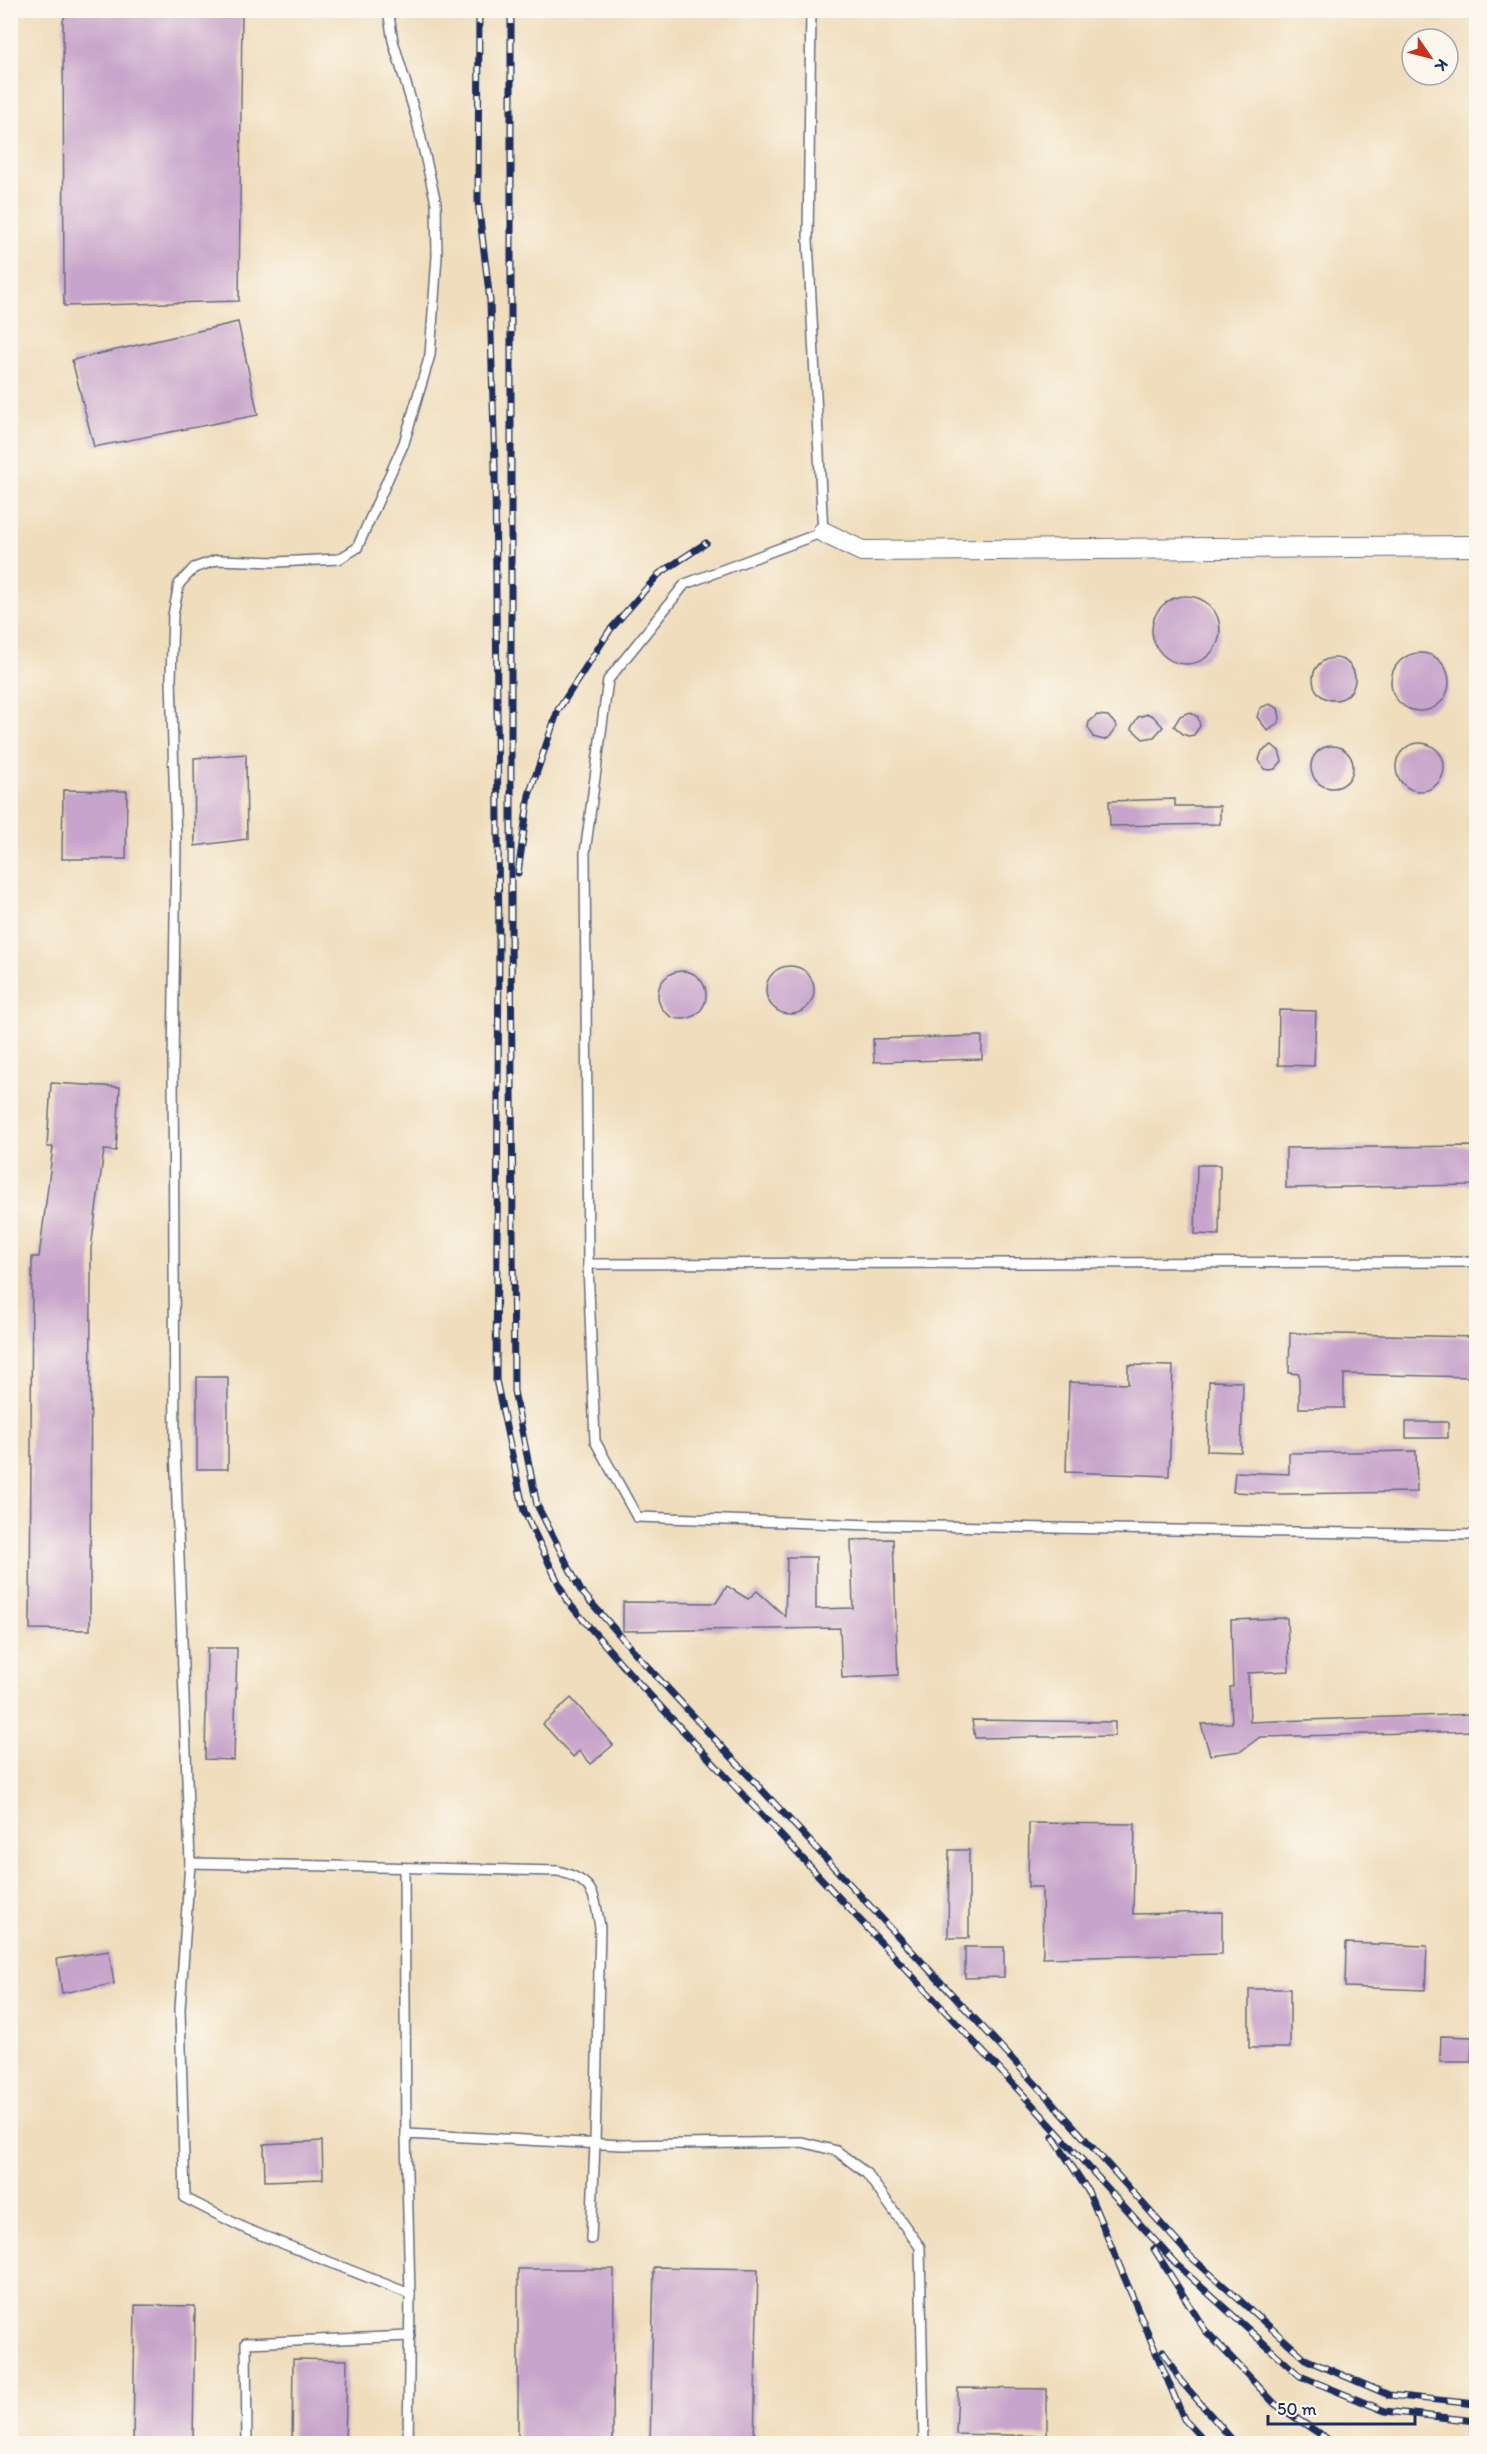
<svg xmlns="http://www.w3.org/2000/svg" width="1487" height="2454" font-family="Itim,sans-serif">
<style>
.building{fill:#c7a4cb}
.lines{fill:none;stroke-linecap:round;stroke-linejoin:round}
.lane-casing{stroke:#656c7f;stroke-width:12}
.street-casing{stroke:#656c7f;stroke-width:22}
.lane{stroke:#fff;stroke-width:9}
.street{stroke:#fff;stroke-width:20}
.rail-casing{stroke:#1b2f5e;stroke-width:7}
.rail{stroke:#fbf7ec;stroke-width:4.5;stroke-dasharray:14;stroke-linecap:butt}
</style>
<rect width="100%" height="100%" fill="#fbf7ec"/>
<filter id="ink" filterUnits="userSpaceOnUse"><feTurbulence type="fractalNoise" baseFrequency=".0167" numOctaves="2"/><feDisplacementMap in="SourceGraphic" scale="12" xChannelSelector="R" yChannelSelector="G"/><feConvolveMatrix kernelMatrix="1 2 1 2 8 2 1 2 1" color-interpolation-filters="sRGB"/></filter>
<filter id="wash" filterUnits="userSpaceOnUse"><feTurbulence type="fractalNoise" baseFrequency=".008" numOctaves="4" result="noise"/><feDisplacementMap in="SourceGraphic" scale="24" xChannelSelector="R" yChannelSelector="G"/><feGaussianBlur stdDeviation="1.35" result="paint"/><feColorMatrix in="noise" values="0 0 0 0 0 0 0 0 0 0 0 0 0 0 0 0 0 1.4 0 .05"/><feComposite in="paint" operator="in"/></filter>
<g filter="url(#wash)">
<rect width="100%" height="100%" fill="#efddbb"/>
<g id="blocks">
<g class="building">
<path d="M67,10H242L239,301L64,306L63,21Z"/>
<path d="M238,322L258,415L94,447L72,360Z"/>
<circle cx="1186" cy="630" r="34"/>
<circle cx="1420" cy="682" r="29"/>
<circle cx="1334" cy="679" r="21"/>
<path d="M1269,704L1278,708L1280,718L1278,723L1268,731L1257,717L1260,708Z"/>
<path d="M1189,712L1198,717L1200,726L1194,735L1188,736L1183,734L1174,726L1180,716Z"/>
<path d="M1148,714L1153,716L1163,727L1154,737L1143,739L1131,728L1138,717Z"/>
<path d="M1097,715L1108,716L1117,726L1109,738L1104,740L1093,737L1088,727L1089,722Z"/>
<circle cx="1420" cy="767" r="24"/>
<path d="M1272,745L1279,751L1282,761L1275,769L1270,770L1264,769L1259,760L1262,751Z"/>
<circle cx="1332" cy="767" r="21"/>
<path d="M246,754L247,839L195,846L194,758Z"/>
<path d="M63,790L127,791L126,859H62Z"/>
<path d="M1175,799V806H1220V824L1110,826L1109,801Z"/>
<circle cx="790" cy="990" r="24"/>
<circle cx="682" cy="995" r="24"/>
<path d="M1279,1010L1316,1011L1314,1066L1278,1065Z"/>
<path d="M982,1036V1059L874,1062L873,1039Z"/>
<path d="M51,1083L120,1087L116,1151L104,1150L91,1249L90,1630L30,1629L32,1257H39L53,1147H47Z"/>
<path d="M1476,1146V1185L1286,1188V1148Z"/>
<path d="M1197,1165H1220L1219,1235L1195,1234Z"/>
<path d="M1290,1333L1476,1337L1474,1377L1344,1374V1408H1299V1374L1289,1373Z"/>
<path d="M1128,1365L1173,1366L1169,1476L1066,1472L1069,1382L1128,1384Z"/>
<rect x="197" y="1377" width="31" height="92"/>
<path d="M1209,1381L1243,1382L1241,1452L1207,1451Z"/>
<rect x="1406" y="1422" width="42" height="16"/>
<path d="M1416,1451L1417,1492L1282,1494L1233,1492L1235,1472L1289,1474V1453Z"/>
<path d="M893,1539L898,1675L842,1678L840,1628L623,1631V1602L716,1603L727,1586L748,1599L757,1591L785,1616L787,1557H816V1609L853,1608L851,1540Z"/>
<path d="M1287,1618L1289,1671L1248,1673L1250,1722L1476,1714V1731L1260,1737L1241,1751L1210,1755L1201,1724L1232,1723L1230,1687H1233L1231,1620Z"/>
<path d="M207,1648H237L234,1760L205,1759Z"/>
<path d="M571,1698L613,1745L591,1764L579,1751L573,1757L543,1724Z"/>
<path d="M972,1720L1115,1722V1736L975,1738Z"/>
<path d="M1029,1823L1135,1824L1133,1914L1222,1912V1954L1043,1958L1042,1887H1028Z"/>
<path d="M949,1850H969V1938H948Z"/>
<path d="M1346,1943L1427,1946L1425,1990L1345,1987Z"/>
<path d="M965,1947H1004V1977L965,1978Z"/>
<path d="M109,1951L114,1984L62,1993L57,1959Z"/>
<rect x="1249" y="1989" width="41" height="59"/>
<path d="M1441,2036L1472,2037L1471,2062H1440Z"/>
<path d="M322,2141L323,2179L265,2181L264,2144Z"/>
<path d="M654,2267L758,2269L754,2444H650Z"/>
<path d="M518,2269H614L613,2444H518Z"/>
<path d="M135,2305L195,2306L193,2444H133Z"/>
<path d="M293,2359L347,2360L345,2444H292Z"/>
<path d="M958,2388L1047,2389V2436L956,2434Z"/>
</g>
</g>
</g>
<g filter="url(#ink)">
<use href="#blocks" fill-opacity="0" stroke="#656c7f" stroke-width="1.5"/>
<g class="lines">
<g class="lane-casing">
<g id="lane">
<path d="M388,10L393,41L416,117L436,203L437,256L430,355L404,443L357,548L339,559L276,562L217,560L194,568L179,584L173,615L171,679L176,842L173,1066L175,1446L190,1863L180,2009L185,2198L246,2229L410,2294"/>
<path d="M811,10L808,240L823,532L685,584L608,680L585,853L588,1264L595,1441L637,1517L871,1525L1476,1535"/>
<path d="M588,1264L1476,1262"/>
<path d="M190,1863L558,1871C595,1881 594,1894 600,1927L595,2143L591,2239"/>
<path d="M404,1869L406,2134"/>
<path d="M247,2444L246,2343L410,2336"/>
<path d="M408,2444L410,2294L406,2134L622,2145L802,2142L837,2151L867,2174L920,2247L924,2444"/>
</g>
</g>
<g class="street-casing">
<path id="street" d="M823,532L862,551L1476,546"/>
</g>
<use href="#lane" class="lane"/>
<use href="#street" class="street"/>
<g class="rail-casing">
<g id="rail">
<path d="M479,10L478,202L490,301L495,468L499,947L496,1380L524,1511L567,1601L632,1676L1028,2100L1177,2265L1300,2376L1385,2411L1476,2421"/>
<path d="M511,10V924L514,1391L537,1505L581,1591L645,1664L1041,2090L1190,2256L1307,2360L1389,2395L1476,2404"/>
<path d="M518,873L529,795L558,710L610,630L659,574L706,543"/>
<path d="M1053,2137L1088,2191L1184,2419L1207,2444"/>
<path d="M1154,2249L1205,2330L1275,2404L1335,2444"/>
<path d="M1163,2351L1180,2380L1236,2444"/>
</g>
</g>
<use href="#rail" class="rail"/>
</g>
</g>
<rect width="1487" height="2454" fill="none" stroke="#fbf7ec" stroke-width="36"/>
<g transform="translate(1430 57) rotate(125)"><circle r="28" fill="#fbf7ec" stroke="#a1a7b3" stroke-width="1.5"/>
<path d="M0-4.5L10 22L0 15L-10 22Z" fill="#c8321e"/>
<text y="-9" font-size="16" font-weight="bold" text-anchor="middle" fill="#1b2f5e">K</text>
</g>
<path d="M1268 2415v9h147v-9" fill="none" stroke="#1b2f5e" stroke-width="3"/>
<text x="1277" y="2415" font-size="18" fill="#1b2f5e" stroke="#fbf7ec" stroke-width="4.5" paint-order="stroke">50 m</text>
</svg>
